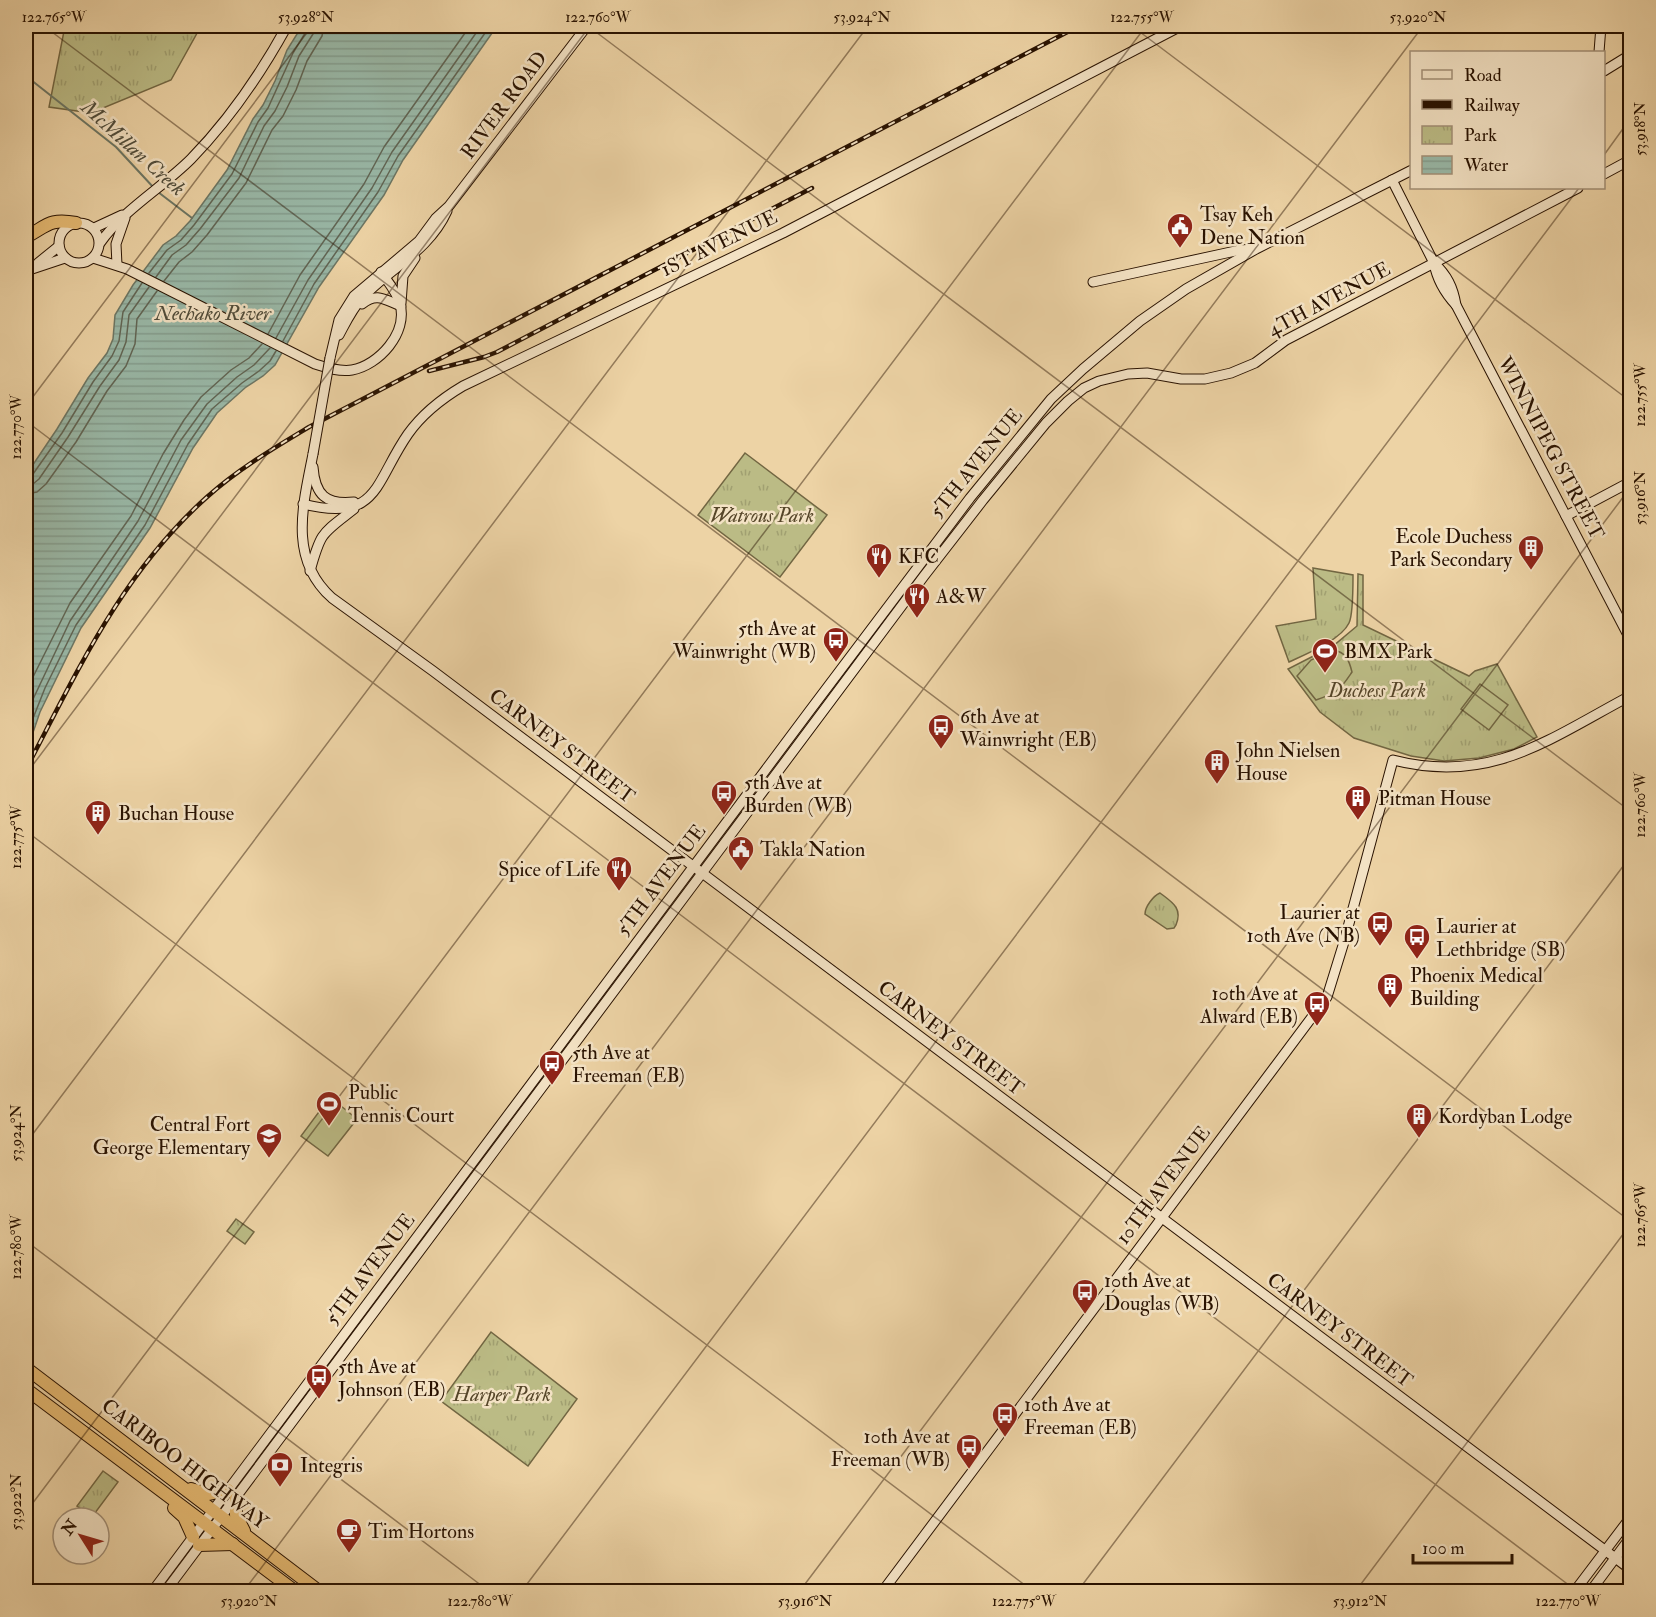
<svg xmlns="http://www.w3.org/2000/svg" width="1656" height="1617" font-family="'IM FELL Double Pica',serif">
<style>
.park{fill:url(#park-tufts);stroke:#726642;stroke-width:1.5}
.pitch{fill:#bbbb85;stroke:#726642;stroke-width:1.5}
.water{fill:url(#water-rules);stroke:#6c7664;stroke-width:1.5}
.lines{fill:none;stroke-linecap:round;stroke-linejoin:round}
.shore{stroke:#616554;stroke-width:1.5}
.stream{stroke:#6c7664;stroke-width:2}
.secondary-casing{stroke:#291200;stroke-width:11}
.highway-casing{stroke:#291200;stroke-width:14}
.secondary{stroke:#f3e2c4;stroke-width:9}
.highway{stroke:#e6ba72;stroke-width:12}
.rail-casing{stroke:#291200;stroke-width:4.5}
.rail{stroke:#f3e2c4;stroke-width:2;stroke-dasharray:7;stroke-linecap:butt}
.secondary-bridge-casing{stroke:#291200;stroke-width:11;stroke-linecap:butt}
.secondary-bridge{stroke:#f3e2c4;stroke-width:9}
.ticks{fill:none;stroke:#291200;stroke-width:1.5;stroke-opacity:0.45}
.labels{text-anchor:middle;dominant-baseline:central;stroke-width:5;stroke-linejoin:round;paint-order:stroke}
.street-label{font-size:20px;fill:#291200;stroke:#f3e2c4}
.poi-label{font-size:20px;fill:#291200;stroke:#f3e2c4;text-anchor:start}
.park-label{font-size:20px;font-style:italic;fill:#554528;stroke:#f3e2c4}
.water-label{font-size:21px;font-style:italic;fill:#504c3a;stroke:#f3e2c4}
.neatline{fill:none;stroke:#291200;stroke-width:2}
.ticks-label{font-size:15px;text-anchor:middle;fill:#291200}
</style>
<defs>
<pattern id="park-tufts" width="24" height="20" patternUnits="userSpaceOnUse" patternTransform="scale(1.5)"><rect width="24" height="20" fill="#bbbb85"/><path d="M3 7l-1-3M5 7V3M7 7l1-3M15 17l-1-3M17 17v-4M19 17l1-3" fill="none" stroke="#a1a071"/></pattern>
<pattern id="water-rules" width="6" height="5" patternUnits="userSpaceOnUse" patternTransform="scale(1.5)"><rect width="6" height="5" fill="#99b8a7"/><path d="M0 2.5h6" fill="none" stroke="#849d8e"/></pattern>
</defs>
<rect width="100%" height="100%" fill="#edd3a5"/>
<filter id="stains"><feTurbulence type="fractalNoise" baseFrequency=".00333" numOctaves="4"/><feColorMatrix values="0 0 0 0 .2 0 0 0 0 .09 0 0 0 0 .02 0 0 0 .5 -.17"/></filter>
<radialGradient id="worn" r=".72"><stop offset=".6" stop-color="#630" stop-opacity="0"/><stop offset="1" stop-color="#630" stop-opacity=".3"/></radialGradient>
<g class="park">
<path d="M65,26H201L171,80L91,113L49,107Z"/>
<path d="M745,453L827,515L780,577L698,515Z"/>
<path d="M1313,568L1353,575C1353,585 1353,615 1349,623C1341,640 1306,654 1289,662L1276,626L1316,619Z"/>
<path d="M1358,574L1363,575V625L1469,676L1475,671L1497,664L1537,737L1514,749L1479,758L1444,761L1411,756L1354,738L1320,712L1288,669L1333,646L1357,626Z"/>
<path d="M1160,893C1172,902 1183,908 1176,925L1174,928L1167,929L1145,914C1145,907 1153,896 1160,893Z"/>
<path d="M236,1219L254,1232L245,1244L227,1231Z"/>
<path d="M491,1332L577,1399L528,1466L441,1401Z"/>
<path d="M103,1471L118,1482L92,1517L77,1506Z"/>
</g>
<g class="pitch">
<path d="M1333,650C1346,652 1349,660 1352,672C1339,691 1339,692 1316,700L1297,676L1311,660Z"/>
<path d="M1480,684L1508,705L1489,730L1461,709Z"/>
<path d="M330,1097L357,1119L328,1156L301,1136Z"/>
</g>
<path class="water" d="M302,26H497L403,160L384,195L319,287L275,365L263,376L246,387L217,413L193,448L150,528L81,628L40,712L26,753V475L57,429L88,378L107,353L113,339L115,315L133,285L163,245L176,236L190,221L227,170L253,119L263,105L275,81L287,50Z"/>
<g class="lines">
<g class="shore">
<path d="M149,273L167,250L181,240L194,225L232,174L258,122L268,108L293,53L307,30V26"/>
<path d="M156,277L172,255L186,245L200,229L239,178L264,126L275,111L287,87L299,56L313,34L315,26"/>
<path d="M164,281L179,262L192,252L207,235L246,183L272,130L283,116L296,90L307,61L322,36L324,26"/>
<path d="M268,334L300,275L364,184L384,147L470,26"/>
<path d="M276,338L308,280L372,188L392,152L481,26"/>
<path d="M283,341L314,284L378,192L398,156L490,26"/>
<path d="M26,477L33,474L62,433L93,382L112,356L119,341L123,312L142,283"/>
<path d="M26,485L33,484L39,479L68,437L100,386L119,360L126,342L129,315L149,287"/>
<path d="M26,494L37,492L46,484L76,442L107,391L126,366L135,344L137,319L157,291"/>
<path d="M26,691L70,603L131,516L163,454L184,420L201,397L231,370L249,358L262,344"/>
<path d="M26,714L70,621L138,521L181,440L207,404L237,377L254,365L270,348"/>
<path d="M26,736L45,688L76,625L145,525L188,444L212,409L242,383L259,371L270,361L276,351"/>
</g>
<g class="stream">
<path d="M26,76L116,147L154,188"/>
<path d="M158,192L192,218"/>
</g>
<g class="secondary-casing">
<g id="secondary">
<path d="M1599,52L1601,26"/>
<path d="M1604,71L1630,55"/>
<path d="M1604,174L1630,160"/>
<path d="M1392,180L1434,263C1437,280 1444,292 1456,305"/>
<circle cx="79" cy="243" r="20"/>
<path d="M94,228L122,215"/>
<path d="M100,243C124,209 162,188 191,159C230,119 260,75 287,26"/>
<path d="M93,258L127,269L315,364C327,368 340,372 352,370C379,365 408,333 400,304C397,292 388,282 381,272"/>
<path d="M38,263L59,246"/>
<path d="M1434,263C1447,275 1453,287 1456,305L1630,639"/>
<path d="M117,265L116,244L125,218"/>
<path d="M26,271L65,258"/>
<path d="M1093,282L1240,250L1254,249"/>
<path d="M401,303L403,276L415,258"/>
<path d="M362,304C377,292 385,300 401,306"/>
<path d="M339,335C346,322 352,309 362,298C390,268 429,251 447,211"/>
<path d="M330,358L339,320L354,296L419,241L436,218L449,206L587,26"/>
<path d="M313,454C303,505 288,559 332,598L433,671L1630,1569"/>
<path d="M313,467C315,495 326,505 354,502"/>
<path d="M303,504C379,523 374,483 408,434C423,413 441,399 463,386L783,233L1181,26"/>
<path d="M1566,516L1630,482"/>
<path d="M310,571C321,531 322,534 354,509"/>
<path d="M152,1592L808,713L970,498L1051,399L1083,369L1140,321L1186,289L1256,249L1412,170"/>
<path d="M165,1592L924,576L983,500L1046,423L1068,401L1084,388L1099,381L1128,374L1147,373L1181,379H1205L1231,373L1255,363L1286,340L1578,188"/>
<path d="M882,1592L1327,997L1344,942L1393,760C1491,785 1549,739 1630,696"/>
<path d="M1574,1592L1630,1518"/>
<path d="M1590,1592L1630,1538"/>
</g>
</g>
<g class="highway-casing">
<g id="highway">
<path d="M26,237C47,226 49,218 76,223"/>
<path d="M26,1368L320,1592"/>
<path d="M26,1389L296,1592"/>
<path d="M191,1489L209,1494L228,1490"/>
<path d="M236,1497V1515L244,1531"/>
<path d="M174,1508L184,1517L193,1537"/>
<path d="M199,1545L233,1544"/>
</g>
</g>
<use href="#secondary" class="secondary"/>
<use href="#highway" class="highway"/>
<g class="rail-casing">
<g id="rail">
<path d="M429,371L484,357L497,352L812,188"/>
<path d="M26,769C78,670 122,573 207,497C238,469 274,448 309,427L1079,26"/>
</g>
</g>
<use href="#rail" class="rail"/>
<g class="secondary-bridge-casing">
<path id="secondary-bridge" d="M313,454L330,358"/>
</g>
<use href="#secondary-bridge" class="secondary-bridge"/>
</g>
<path class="ticks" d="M44,26L1630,1221M588,26L1630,811M1132,26L1630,401M26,37L34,26M1604,155L1630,119M26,406L312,26M26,421L1578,1592M26,774L590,26M26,831L1034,1592M26,1143L868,26M26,1241L490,1592M26,1512L1146,26M243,1592L1423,26M521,1592L1579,188M799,1592L1630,488M1077,1592L1630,857M1355,1592L1630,1225"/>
<defs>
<g id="civic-pin" transform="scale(1.35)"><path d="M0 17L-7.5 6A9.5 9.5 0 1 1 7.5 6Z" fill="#8f2418" stroke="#f3e2c4"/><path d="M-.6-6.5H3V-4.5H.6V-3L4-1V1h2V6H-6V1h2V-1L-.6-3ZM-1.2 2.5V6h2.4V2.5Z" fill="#fff"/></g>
<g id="building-pin" transform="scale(1.35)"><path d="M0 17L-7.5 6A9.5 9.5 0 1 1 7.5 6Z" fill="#8f2418" stroke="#f3e2c4"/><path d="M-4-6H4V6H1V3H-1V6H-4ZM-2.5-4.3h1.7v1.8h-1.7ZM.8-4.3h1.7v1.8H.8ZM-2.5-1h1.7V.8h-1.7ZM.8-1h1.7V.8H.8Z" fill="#fff"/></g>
<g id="restaurant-pin" transform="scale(1.35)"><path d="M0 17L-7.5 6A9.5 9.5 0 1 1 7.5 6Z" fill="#8f2418" stroke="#f3e2c4"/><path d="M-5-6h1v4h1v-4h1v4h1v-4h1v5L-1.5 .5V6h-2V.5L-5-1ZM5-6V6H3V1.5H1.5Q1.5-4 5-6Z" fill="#fff"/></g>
<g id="bus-pin" transform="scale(1.35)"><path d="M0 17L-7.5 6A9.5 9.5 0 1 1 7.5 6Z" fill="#8f2418" stroke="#f3e2c4"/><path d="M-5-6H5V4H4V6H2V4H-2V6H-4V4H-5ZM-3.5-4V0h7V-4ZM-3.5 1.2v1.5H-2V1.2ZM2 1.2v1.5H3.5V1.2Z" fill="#fff"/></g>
<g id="stadium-pin" transform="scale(1.35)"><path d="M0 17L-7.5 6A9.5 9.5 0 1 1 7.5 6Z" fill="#8f2418" stroke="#f3e2c4"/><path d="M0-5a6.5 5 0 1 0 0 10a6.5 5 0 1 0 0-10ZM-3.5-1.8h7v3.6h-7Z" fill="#fff"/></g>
<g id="school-pin" transform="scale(1.35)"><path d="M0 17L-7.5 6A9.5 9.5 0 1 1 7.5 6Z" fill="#8f2418" stroke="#f3e2c4"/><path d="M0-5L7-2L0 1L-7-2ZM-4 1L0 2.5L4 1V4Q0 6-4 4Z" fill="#fff"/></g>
<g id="bank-pin" transform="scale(1.35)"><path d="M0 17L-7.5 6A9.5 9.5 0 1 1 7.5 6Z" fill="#8f2418" stroke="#f3e2c4"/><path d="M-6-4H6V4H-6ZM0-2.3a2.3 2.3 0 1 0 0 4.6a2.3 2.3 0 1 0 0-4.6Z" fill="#fff"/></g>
<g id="cafe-pin" transform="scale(1.35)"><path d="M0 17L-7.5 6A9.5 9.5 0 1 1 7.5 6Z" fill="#8f2418" stroke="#f3e2c4"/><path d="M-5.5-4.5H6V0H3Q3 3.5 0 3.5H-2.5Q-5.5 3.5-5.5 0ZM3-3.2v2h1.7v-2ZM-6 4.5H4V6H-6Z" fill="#fff"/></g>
</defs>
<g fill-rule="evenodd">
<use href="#civic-pin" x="1180" y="226"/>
<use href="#building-pin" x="1531" y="548"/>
<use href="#restaurant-pin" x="879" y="556"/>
<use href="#restaurant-pin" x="917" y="596"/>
<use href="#bus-pin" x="836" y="640"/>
<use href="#stadium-pin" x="1325" y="651"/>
<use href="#bus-pin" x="941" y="727"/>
<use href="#building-pin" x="1217" y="762"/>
<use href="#bus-pin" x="724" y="793"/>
<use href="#building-pin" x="1358" y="798"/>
<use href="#building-pin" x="98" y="813"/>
<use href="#civic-pin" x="741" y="849"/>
<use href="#restaurant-pin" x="619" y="869"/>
<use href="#bus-pin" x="1380" y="924"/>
<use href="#bus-pin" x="1417" y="937"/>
<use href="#building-pin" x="1390" y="986"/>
<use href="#bus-pin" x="1317" y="1004"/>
<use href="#bus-pin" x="552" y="1063"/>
<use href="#stadium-pin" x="329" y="1104"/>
<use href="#building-pin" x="1419" y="1116"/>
<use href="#school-pin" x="269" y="1136"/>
<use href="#bus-pin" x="1085" y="1292"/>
<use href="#bus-pin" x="319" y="1377"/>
<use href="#bus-pin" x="1005" y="1415"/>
<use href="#bus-pin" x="969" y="1447"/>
<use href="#bank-pin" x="280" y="1465"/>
<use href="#cafe-pin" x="349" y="1531"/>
</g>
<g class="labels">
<g class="street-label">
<text transform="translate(504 105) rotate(-53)">RIVER ROAD</text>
<text transform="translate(719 243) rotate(-26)">1ST AVENUE</text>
<text transform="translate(1329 299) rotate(-28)">4TH AVENUE</text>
<text transform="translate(1551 448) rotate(62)">WINNIPEG STREET</text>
<text transform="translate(976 463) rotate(-51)">5TH AVENUE</text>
<text transform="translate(562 746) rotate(37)">CARNEY STREET</text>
<text transform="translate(661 880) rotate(-53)">5TH AVENUE</text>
<text transform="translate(951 1038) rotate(37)">CARNEY STREET</text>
<text transform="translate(1163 1185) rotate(-53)">10TH AVENUE</text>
<text transform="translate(370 1269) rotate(-53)">5TH AVENUE</text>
<text transform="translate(1340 1330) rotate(37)">CARNEY STREET</text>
<text transform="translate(185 1464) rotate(37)">CARIBOO HIGHWAY</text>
</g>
<g class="poi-label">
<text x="1200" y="214">Tsay Keh<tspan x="1200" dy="23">Dene Nation</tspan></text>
<text x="1512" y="536" text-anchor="end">Ecole Duchess<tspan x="1512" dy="23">Park Secondary</tspan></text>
<text x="898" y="556">KFC</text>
<text x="936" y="596">A&amp;W</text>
<text x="816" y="628" text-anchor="end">5th Ave at<tspan x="816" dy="23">Wainwright (WB)</tspan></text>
<text x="1344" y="651">BMX Park</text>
<text x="960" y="716">6th Ave at<tspan x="960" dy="23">Wainwright (EB)</tspan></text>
<text x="1236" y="750">John Nielsen<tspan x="1236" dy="23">House</tspan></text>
<text x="744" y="782">5th Ave at<tspan x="744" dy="23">Burden (WB)</tspan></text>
<text x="1378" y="798">Pitman House</text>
<text x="118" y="813">Buchan House</text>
<text x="760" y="849">Takla Nation</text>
<text x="600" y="869" text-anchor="end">Spice of Life</text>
<text x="1360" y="912" text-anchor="end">Laurier at<tspan x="1360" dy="23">10th Ave (NB)</tspan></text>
<text x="1436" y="926">Laurier at<tspan x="1436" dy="23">Lethbridge (SB)</tspan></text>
<text x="1410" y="975">Phoenix Medical<tspan x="1410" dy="23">Building</tspan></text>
<text x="1298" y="993" text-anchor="end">10th Ave at<tspan x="1298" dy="23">Alward (EB)</tspan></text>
<text x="572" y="1052">5th Ave at<tspan x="572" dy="23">Freeman (EB)</tspan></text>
<text x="348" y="1092">Public<tspan x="348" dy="23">Tennis Court</tspan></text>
<text x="1438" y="1116">Kordyban Lodge</text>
<text x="250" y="1124" text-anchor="end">Central Fort<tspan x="250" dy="23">George Elementary</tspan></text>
<text x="1104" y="1280">10th Ave at<tspan x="1104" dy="23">Douglas (WB)</tspan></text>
<text x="338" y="1366">5th Ave at<tspan x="338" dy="23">Johnson (EB)</tspan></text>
<text x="1024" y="1404">10th Ave at<tspan x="1024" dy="23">Freeman (EB)</tspan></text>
<text x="950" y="1436" text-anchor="end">10th Ave at<tspan x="950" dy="23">Freeman (WB)</tspan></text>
<text x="300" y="1465">Integris</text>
<text x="368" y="1531">Tim Hortons</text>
</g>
<g class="park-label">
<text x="762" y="515">Watrous Park</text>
<text x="1377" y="690">Duchess Park</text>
<text x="502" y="1394">Harper Park</text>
</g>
<g class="water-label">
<text transform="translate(133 148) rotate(42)">McMillan Creek</text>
<text x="213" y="313">Nechako River</text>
</g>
</g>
<rect width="1656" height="1617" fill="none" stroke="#edd3a5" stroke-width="66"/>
<rect x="1410" y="51" width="195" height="138" fill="#f3e2c4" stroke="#a28f76" stroke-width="1.5"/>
<rect x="1422" y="70" width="30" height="9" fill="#f3e2c4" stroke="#a28f76" stroke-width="1.5"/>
<text x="1464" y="81" font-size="18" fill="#291200">Road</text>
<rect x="1422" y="100" width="30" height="9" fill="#291200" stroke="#a28f76" stroke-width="1.5"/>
<text x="1464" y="111" font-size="18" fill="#291200">Railway</text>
<rect x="1422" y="126" width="30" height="18" fill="url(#park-tufts)" stroke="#a28f76" stroke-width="1.5"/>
<text x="1464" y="141" font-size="18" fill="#291200">Park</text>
<rect x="1422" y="156" width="30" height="18" fill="url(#water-rules)" stroke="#a28f76" stroke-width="1.5"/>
<text x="1464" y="171" font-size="18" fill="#291200">Water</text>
<g transform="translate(81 1536) rotate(307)"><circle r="28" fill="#f3e2c4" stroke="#a28f76" stroke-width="1.5"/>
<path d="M0-4.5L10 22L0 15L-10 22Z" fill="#8f2418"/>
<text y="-9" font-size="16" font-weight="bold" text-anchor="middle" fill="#291200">N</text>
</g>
<path d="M1413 1554v9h99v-9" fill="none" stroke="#291200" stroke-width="3"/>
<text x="1422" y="1554" font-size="18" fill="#291200" stroke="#f3e2c4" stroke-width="4.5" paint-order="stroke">100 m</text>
<rect x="33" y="33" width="1590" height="1551" class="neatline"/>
<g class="ticks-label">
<text x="54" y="22">122.765°W</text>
<text x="306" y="22">53.928°N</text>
<text x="598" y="22">122.760°W</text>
<text x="862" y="22">53.924°N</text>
<text x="1142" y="22">122.755°W</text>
<text x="1418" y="22">53.920°N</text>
<text transform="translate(1640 129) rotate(-90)" y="5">53.918°N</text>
<text transform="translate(1640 395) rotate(-90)" y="5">122.755°W</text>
<text transform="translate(16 427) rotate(-90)" y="5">122.770°W</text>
<text transform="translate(1640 498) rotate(-90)" y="5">53.916°N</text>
<text transform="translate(1640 805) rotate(-90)" y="5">122.760°W</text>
<text transform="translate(16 837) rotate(-90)" y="5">122.775°W</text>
<text transform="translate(16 1133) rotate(-90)" y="5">53.924°N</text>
<text transform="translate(1640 1215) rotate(-90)" y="5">122.765°W</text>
<text transform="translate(16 1247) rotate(-90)" y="5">122.780°W</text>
<text transform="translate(16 1502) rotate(-90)" y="5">53.922°N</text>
<text x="249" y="1606">53.920°N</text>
<text x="480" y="1606">122.780°W</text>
<text x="805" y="1606">53.916°N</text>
<text x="1024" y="1606">122.775°W</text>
<text x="1360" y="1606">53.912°N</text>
<text x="1568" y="1606">122.770°W</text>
</g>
<rect width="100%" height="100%" filter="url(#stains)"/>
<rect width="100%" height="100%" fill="url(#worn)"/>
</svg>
